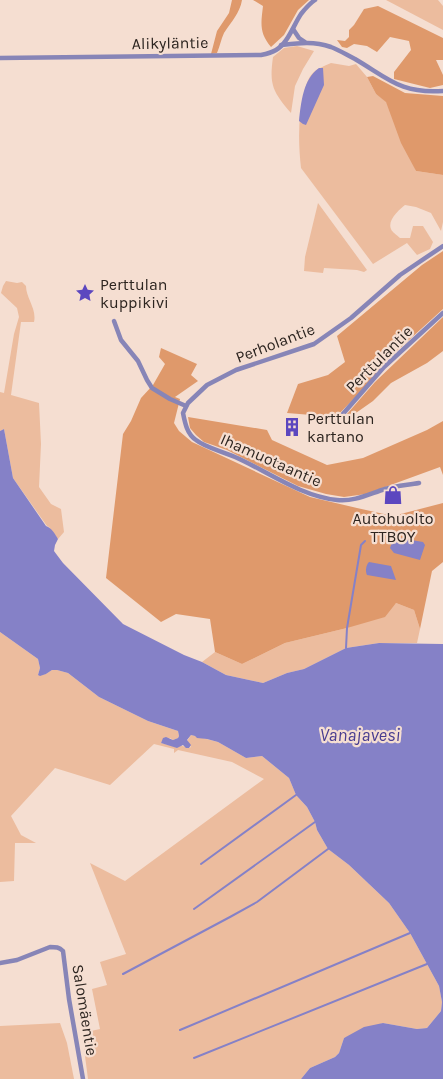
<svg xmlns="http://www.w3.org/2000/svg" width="443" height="1079" font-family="Karla,sans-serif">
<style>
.green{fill:#ecbc9e}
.forest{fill:#df996b}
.water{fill:#8581c7}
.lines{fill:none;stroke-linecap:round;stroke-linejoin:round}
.stream{stroke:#8581c7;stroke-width:2}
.street{stroke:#8785b7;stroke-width:4.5}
.labels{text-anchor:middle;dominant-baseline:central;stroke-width:4.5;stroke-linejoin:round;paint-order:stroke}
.street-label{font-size:16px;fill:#2d2520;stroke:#f5ded1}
.poi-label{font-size:16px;fill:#2d2520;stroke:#f5ded1;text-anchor:start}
.water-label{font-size:18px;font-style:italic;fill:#483c90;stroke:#f5ded1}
</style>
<rect width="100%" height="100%" fill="#f5ded1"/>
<g class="green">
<path d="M386,0H438L443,6V30Z"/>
<path d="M297,46L314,51L303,69L295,86L291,113C273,92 269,85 273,57L284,48Z"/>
<path d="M331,63L349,66L356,64L367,77L376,94L386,101L416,171L443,175V222L441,231L431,213L416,207L405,205C400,209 387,220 391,229C392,232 397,235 400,238H410L413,226H423L433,242L430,249L417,255L407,243L373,264L301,168C298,141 298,115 305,89C307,83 309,76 314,72C318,68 325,66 331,63Z"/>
<path d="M318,203L367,270L364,272L357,270L324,268L323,273L304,271L305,257Z"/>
<path d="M6,281L17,283L22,282L26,286C26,298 37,309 34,322H21L11,395L39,403L41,444L39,487L51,504L61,509L64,532L58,539L49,527L47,526L13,478L4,429L0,431V392L4,393L14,334L19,317L17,308L1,293L3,286Z"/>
<path d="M396,603L414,610L420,629L417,643H379L346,648L304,669L287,673L263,683L226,675L202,662L215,652L242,664L285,643L347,628Z"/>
<path d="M0,632L38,659L40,668L38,675L46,674L52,670H57L68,673L99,697L148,721L178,731L179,736L178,738L173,740L170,738L161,742V743C171,746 180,744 189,748L191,747L187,741L191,735L218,742L246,758L262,756L289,778L296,795L307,807L315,822L317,830L328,849L349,865L389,903L410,933L439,986L442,1002L441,1011L427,1028L417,1029L383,1023L344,1038L339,1053L335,1057L310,1068L301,1079H88L82,1033L100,1029L92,989L107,985L100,962L126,954L90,863L125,881L264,779L232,762L178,750L174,753V749L154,744L110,785L55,768L11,816L21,835L36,843H15L14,881L0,882Z"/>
<path d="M60,1023L67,1043L74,1079H0V1026Z"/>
</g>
<g class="forest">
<path d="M232,0H242C240,13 231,22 224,33C221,39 220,46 217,53L211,54L217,31L229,13Z"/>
<path d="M253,0H309L298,10L284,35L271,47C259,33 261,23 263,6Z"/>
<path d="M378,6L443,38V60H436L443,75V85L430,88L394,79V72L411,50L409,41L390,37L377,52L367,46L354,44L347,48L342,47L337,40L345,41L349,37V30L354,25L364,9Z"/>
<path d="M373,76L405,93L443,96V175L416,171L401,143L386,102L376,94L367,77Z"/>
<path d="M443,251V309L388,359L370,382L336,417L287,413L298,384L328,375L345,362L337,336L422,265Z"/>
<path d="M443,317V351L427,363L391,383L373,401L353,415L347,414L375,382Z"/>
<path d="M161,348L197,364L191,375L198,381L175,397L180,399L174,423L179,431L192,442L310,497L357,508L393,516L443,503V562L432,571L420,629L414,610L396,603L385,617L347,628L285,643L242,664L215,652L210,619L176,614L161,622L106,578L123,434L131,421L141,398L153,385L165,364L159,357Z"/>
<path d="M188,417L267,430L272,440L327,465L363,458L427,430L443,421V475L440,467L366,494L344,497L326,494L298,486L227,450L204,442L196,435L190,428Z"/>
</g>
<g class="water">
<path d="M319,68H323L324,85L306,125L303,124L299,121C301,103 303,79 319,68Z"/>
<path d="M4,429L13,478L46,526C52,528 55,534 58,539L55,545L54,551L63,563L123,624L184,655L202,662L226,675L263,683L287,673L304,669L346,648L379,643L443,644V1079H301L310,1068L335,1057L339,1053L344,1038L364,1027L383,1023L417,1029L427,1028L441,1011L442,1002L439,986L410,933L389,903L349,865L328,849L317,830L315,822L307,807L296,795L289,778L262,756L246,758L218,742L207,739L197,738L195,736L191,735L187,740L191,745L189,748H186L183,745L177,748L161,743L163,738L166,737L173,740L178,738L179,736L178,731L148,721L99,697L68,673L57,670H52L46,674L40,676L38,675L40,668L38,659L0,632V431Z"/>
<path d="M394,537L423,542L425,545L420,560L394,553L390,548Z"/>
<path d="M369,562L391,566L396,580L367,575C365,571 366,565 369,562Z"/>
</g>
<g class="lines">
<g class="stream">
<path d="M346,648L347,628L361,545L365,541"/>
<path d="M201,864L296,795"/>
<path d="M194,909L315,822"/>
<path d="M123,974L230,917L257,902L328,849"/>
<path d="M180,1030L410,933"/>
<path d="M194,1058L427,964"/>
</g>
<g class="street">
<path d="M293,29L299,38L305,42"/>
<path d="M281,45C299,43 313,41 331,47C339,50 347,55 355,59C389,79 401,94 443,91"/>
<path d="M0,58L261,55C266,54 271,53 276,50C288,43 293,26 301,14C305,9 309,4 315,0"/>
<path d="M114,321L121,340L138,361L147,380L152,388L170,399L186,406"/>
<path d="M335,423L384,367L443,313"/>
<path d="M419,483C408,485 396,486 385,489C369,494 354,502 337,500C300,496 267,471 235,457C222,451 206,448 196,440C187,434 185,423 183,413L188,403L207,385L236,370L314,344L351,318L400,275L443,246"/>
<path d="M0,963L17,960L50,947C56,947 59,947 63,951L69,999L83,1079"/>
</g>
</g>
<defs>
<g id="sight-bare" transform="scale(1.5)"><path d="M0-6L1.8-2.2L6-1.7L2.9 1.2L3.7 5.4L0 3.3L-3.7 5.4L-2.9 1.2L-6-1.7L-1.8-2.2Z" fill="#5c47bf" stroke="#f5ded1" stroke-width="2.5" paint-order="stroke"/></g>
<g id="building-bare" transform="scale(1.5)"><path d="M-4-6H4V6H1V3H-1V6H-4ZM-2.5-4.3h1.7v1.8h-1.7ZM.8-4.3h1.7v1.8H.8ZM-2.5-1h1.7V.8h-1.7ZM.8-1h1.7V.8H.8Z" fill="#5c47bf" stroke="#f5ded1" stroke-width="2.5" paint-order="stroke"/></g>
<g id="shop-bare" transform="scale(1.5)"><path d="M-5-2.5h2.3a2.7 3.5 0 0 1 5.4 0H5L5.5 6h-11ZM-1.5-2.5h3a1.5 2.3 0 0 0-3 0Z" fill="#5c47bf" stroke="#f5ded1" stroke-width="2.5" paint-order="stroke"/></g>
</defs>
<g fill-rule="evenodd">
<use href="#sight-bare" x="85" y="293"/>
<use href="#building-bare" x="292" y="427"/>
<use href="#shop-bare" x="393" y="495"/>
</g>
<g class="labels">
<g class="street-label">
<text transform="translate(170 43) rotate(-1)">Alikyläntie</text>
<text transform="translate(275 343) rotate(-21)">Perholantie</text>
<text transform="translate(379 359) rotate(-45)">Perttulantie</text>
<text transform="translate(271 460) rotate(24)">Ihamuotaantie</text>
<text transform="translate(85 1010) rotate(81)">Salomäentie</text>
</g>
<g class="poi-label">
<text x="100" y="284">Perttulan<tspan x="100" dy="18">kuppikivi</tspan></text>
<text x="307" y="418">Perttulan<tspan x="307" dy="18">kartano</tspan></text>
<text x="393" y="518" text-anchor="middle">Autohuolto<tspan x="393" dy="18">TTBOY</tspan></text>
</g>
<g class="water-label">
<text x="360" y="735">Vanajavesi</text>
</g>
</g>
</svg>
